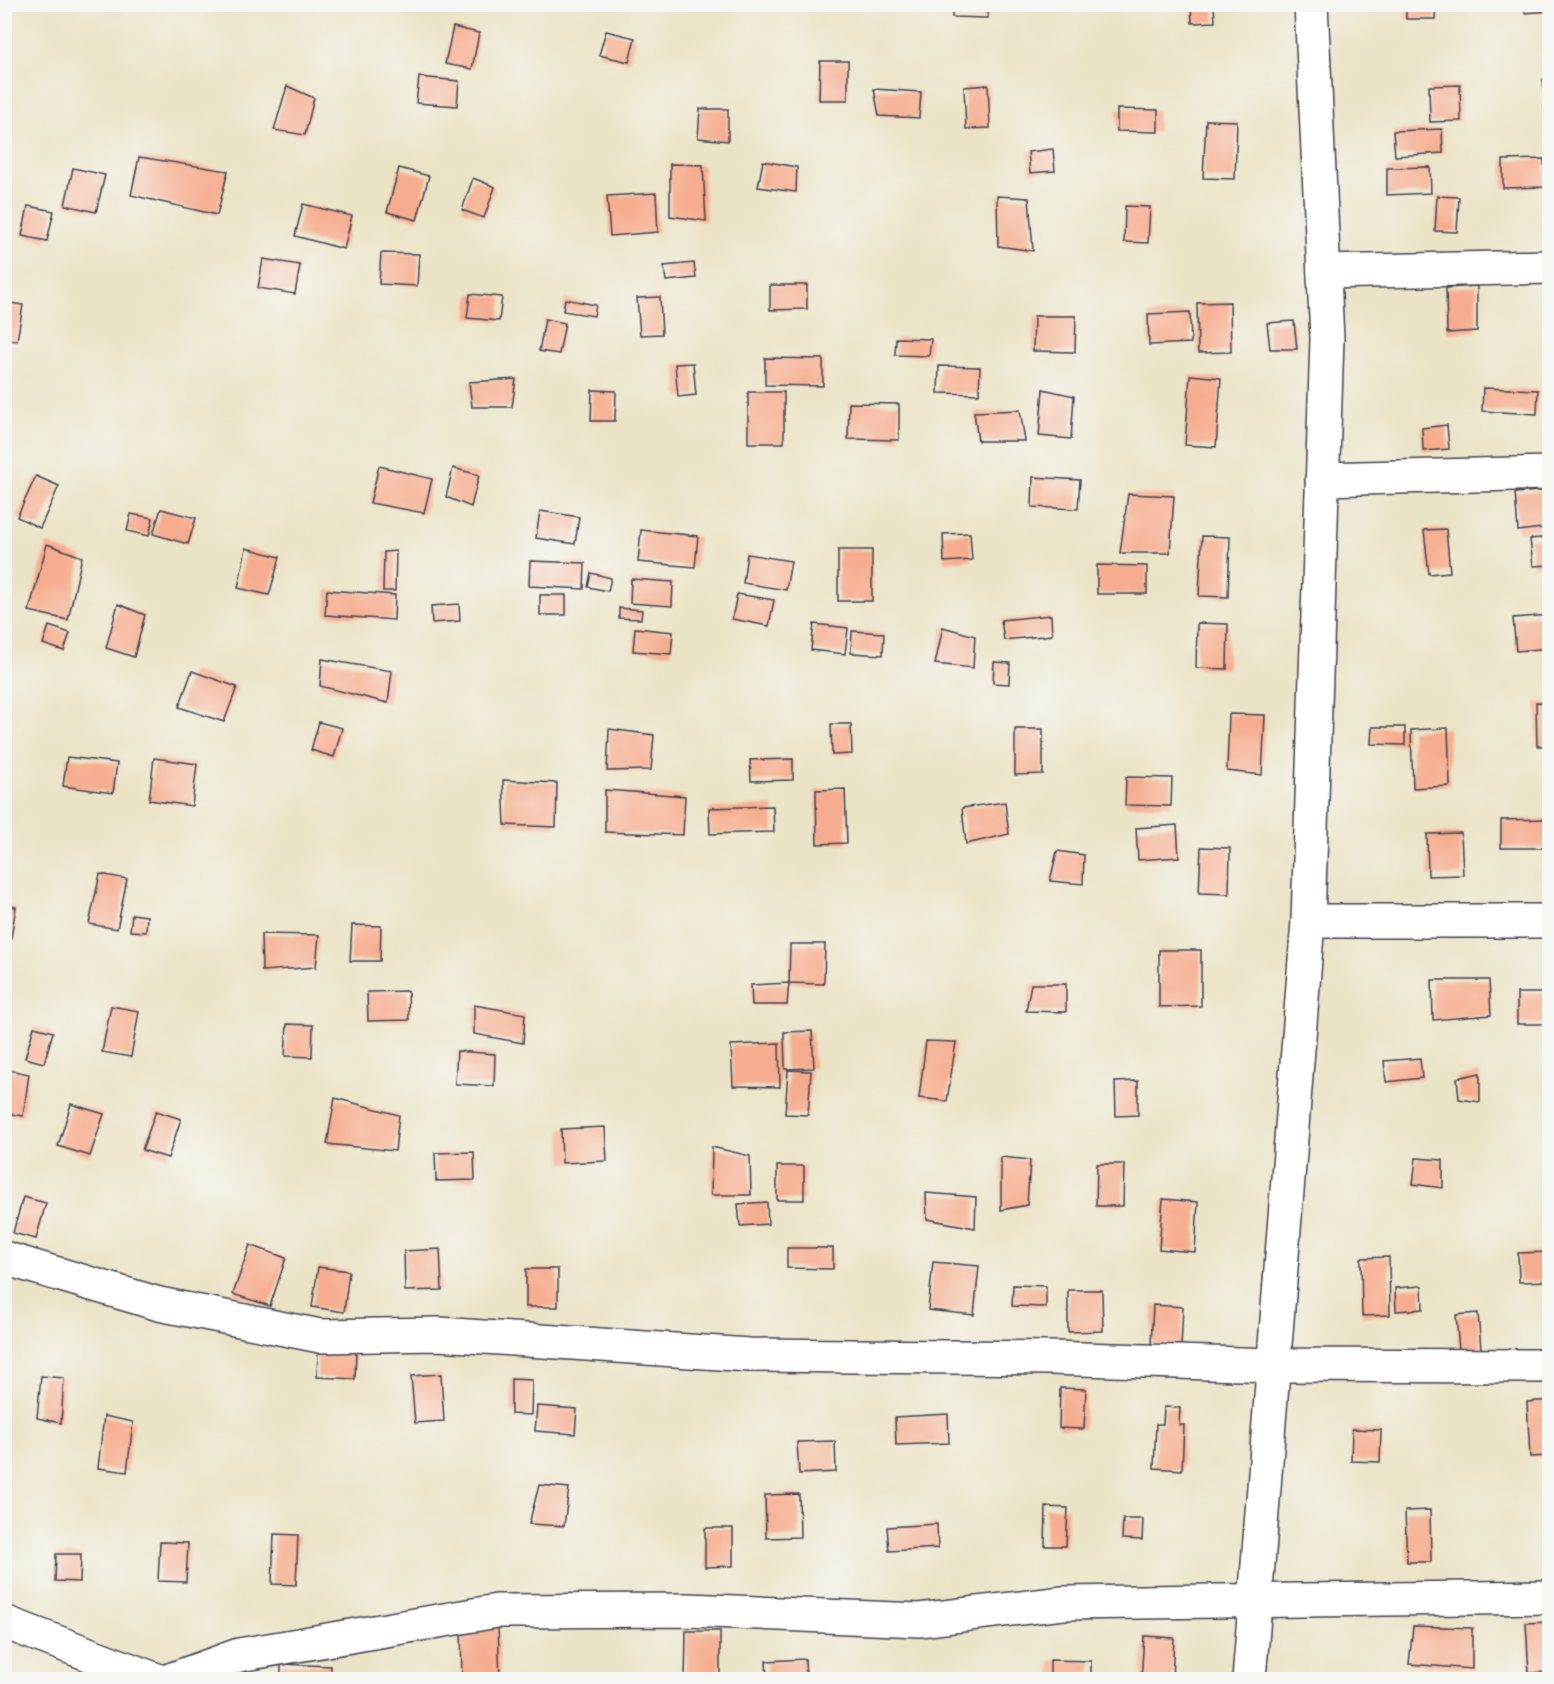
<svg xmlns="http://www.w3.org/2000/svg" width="1554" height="1684" font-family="Dekko,sans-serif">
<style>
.building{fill:#f6ad8f}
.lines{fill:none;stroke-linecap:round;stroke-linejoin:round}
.street-casing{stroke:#403f50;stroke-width:36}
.secondary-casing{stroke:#403f50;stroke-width:36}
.street{stroke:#fff;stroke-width:33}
.secondary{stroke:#fff;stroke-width:33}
</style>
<rect width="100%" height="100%" fill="#f6f6f2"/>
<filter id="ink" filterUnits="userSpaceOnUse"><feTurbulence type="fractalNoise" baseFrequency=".0167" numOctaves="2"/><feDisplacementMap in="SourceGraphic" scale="12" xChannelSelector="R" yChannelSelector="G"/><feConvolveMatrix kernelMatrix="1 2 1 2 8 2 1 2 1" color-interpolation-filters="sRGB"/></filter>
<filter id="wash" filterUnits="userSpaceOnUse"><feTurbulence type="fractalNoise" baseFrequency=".008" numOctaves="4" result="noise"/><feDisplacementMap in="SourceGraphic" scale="24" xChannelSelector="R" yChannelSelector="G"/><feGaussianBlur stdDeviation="1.35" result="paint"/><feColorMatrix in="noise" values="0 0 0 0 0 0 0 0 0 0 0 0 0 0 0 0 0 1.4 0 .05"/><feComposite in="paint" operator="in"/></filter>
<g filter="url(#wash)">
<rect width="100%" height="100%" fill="#ebe3c6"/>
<g id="blocks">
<g class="building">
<path d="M953,4H988V18L952,17Z"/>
<path d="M1154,4H1171L1172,7L1154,9Z"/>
<path d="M1191,4H1214L1215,22L1192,23Z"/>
<path d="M1406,4H1436L1435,19H1406Z"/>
<path d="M1525,4H1550V11L1525,13Z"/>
<path d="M453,27L479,33L472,69L445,64Z"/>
<path d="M606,31L635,38L629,62L599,55Z"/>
<path d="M820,61H848V100H819Z"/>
<path d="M419,77L459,81L457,106L416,103Z"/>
<path d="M1543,79H1550V137H1546Z"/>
<path d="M988,85L990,128L966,129L964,87Z"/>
<path d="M1460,85L1461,121L1430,122L1429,86Z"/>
<path d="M287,86L314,98L305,135L274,130Z"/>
<path d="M874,89L921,92L919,118L879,116Z"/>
<path d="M700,109H728V141L698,138Z"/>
<path d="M1117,109L1158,110V132L1117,131Z"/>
<path d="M1206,120L1237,121L1235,179L1203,178Z"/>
<path d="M1442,129L1443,153L1395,156L1393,131Z"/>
<path d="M1053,149L1055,171L1030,173L1028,152Z"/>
<path d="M139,157L228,171L217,215L131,195Z"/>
<path d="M1544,159L1545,187L1503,188V160Z"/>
<path d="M763,161L797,167L796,192L758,187Z"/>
<path d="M670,164L703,165L706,221L670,216Z"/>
<path d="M1430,167L1431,193L1387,195V168Z"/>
<path d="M73,168L105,175L96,212L65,205Z"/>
<path d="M399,168L429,176L417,220L387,212Z"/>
<path d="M473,178L495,187L484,218L462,210Z"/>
<path d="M656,193L658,232L610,236L607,196Z"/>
<path d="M997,196L1029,198L1033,251L998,246Z"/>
<path d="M1437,196L1459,197L1457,232L1435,231Z"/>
<path d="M303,204L352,216L344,249L295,236Z"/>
<path d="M28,206L54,211L47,241L22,236Z"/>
<path d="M1125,206L1150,207L1148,243L1124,242Z"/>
<path d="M381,253L419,254L417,286L379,284Z"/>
<path d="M263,259L300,265L295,294L258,288Z"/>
<path d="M694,263L696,278L666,281L664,266Z"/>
<path d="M770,285H807V309L770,310Z"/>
<path d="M1477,286V331L1447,333L1446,288Z"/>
<path d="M470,294L502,297L499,321L467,318Z"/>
<path d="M660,297L662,334L640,335L637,298Z"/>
<path d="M565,299L596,305L594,316L563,311Z"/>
<path d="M4,302L23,305L17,341L4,339Z"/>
<path d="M1230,302L1231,352L1198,353L1197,303Z"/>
<path d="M1190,312L1191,343L1149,345L1148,314Z"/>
<path d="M1034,316H1076L1075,352L1033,351Z"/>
<path d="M545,319L565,323L559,354L539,351Z"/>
<path d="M1294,321L1297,349H1270L1267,323Z"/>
<path d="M896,338L931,339L929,356L895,355Z"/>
<path d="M765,358L823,359V386L765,385Z"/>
<path d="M693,363L696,395L678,397L675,364Z"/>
<path d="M939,366L980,367L979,394L938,393Z"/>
<path d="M1190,375L1221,378L1216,447L1185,445Z"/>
<path d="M516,379L512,407H472L469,382Z"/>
<path d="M1483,388L1538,390L1537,414L1482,411Z"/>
<path d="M1043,389L1074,396L1071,439L1039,436Z"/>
<path d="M592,390L616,391L615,421H591Z"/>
<rect x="748" y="392" width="36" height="51"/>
<path d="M849,403L899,404V440L848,439Z"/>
<path d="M1020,410L1025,441H978L974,412Z"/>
<path d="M1447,425L1449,449L1423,451L1422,428Z"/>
<path d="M379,466L432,479L424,513L370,503Z"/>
<path d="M453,468L479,475L471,507L446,497Z"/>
<path d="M36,476L59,486L40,528L17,517Z"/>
<path d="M1033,477L1080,480L1078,509L1032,507Z"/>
<path d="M1550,490V527L1518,531L1515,493Z"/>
<path d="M1128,494L1174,496L1170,553H1120Z"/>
<path d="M161,509L196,518L188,544L153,534Z"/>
<path d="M540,511L579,517L575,544L536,538Z"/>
<path d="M131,514L153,518L149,536L127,531Z"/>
<path d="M1446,529L1450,572L1429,574L1424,530Z"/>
<path d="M641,530L698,536L695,567L638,562Z"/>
<path d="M970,533L972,560L944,562L943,534Z"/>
<path d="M1202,536L1230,537L1228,597L1199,596Z"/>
<path d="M1550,537V565L1533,566L1530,539Z"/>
<path d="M47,544L82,557L68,620L29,611Z"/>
<path d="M246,548L280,557L269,595L238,588Z"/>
<rect x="838" y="550" width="34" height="51"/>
<path d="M396,551L395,591H383L384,552Z"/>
<path d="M747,554L791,561L786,590L743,583Z"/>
<path d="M530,561L585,563L584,589L529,586Z"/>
<path d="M1097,565L1147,566V594H1097Z"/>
<path d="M591,573L611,578L608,591L588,587Z"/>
<path d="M631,579L673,582L672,606L630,603Z"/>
<path d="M327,590L395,595L394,620L325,615Z"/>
<path d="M737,594L774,600L769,626L732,619Z"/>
<rect x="540" y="595" width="26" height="20"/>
<path d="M118,604L145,615L134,657L106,648Z"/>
<path d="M459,604L460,621L432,623L431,606Z"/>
<path d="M619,608L642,610L641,619L619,618Z"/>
<path d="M1051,615L1052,635L1004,640L1001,620Z"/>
<path d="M1550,615V648L1516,651L1513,618Z"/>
<path d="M1197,623L1228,624L1227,669L1196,668Z"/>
<path d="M814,624L848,628L845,654L811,650Z"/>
<path d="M49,626L70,633L64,651L43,644Z"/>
<path d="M943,627L975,636L973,668L935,664Z"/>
<path d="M635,628L673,632L671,654L633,651Z"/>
<path d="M852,631L884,633L883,655L851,653Z"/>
<path d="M322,659L392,671L388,703L320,686Z"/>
<path d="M994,662L1010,663L1009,684L993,683Z"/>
<path d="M192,671L237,687L224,722L179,707Z"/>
<path d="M1536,702L1550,703V746H1537Z"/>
<path d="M1229,714L1265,715L1262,775L1227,771Z"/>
<path d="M319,722L342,728L334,757L311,750Z"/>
<path d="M831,724H851L852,754L832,755Z"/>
<path d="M1372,727H1405V745L1371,744Z"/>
<path d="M1448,728L1450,786L1413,788L1411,730Z"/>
<path d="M609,729L654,735L651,770L607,771Z"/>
<path d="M1015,729H1043V774L1015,775Z"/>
<path d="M67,757L117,763L113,793L63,786Z"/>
<path d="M154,758L197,764L192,806L149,800Z"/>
<path d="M793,759V780L751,781L750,760Z"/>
<path d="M1126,777L1172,778L1171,806L1125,805Z"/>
<path d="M503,780L557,783L556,827L505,825Z"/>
<path d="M845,789L847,843L817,844L816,790Z"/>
<path d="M605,790L685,796L683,835L605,832Z"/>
<path d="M1005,802L1009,834L966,844L962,808Z"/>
<path d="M773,806L774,832L710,834L709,808Z"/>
<path d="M1550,819V848H1501V820Z"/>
<path d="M1177,825L1179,857L1138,860L1136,828Z"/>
<path d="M1461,833L1463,875L1428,876L1427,834Z"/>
<path d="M1201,847L1230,848L1229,894L1199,893Z"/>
<path d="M1057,851L1084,855L1083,884L1050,881Z"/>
<path d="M100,874L127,879L117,929L89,924Z"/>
<path d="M4,905L16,907L9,950H4Z"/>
<path d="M132,914L147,916L146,932L130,931Z"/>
<path d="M352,925L381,926L380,961H350Z"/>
<path d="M261,934L319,935L316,967L262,971Z"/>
<path d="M790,944H825L824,984L789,983Z"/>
<path d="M1159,950H1201V1006L1159,1007Z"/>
<path d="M1432,980H1489L1491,1015L1433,1020Z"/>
<path d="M789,983L787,1005H752L751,985Z"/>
<path d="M1031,984H1066V1012L1026,1011Z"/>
<path d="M408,991L409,1020L368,1021L367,992Z"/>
<rect x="1517" y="993" width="33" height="31"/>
<path d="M474,1005L525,1014L523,1043L474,1034Z"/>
<path d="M111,1006L139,1011L131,1057L102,1052Z"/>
<path d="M287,1024L313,1025L312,1057L285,1056Z"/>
<path d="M34,1027L53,1032L44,1063L25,1058Z"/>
<path d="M812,1031L814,1068L785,1069L784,1032Z"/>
<path d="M926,1041L956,1042L947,1101L919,1098Z"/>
<path d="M779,1043L780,1087L733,1086L731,1045Z"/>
<path d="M457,1051L495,1054L494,1086L455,1084Z"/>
<path d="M1420,1058L1422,1078L1386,1082L1384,1061Z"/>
<path d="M4,1069L29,1074L23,1116L4,1113Z"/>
<path d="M788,1070L811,1071L808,1115L785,1114Z"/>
<path d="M1480,1073V1102L1459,1099L1457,1078Z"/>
<path d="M1138,1081V1115L1116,1116L1115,1082Z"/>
<path d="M335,1098L399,1115L395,1151L327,1144Z"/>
<path d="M71,1104L104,1114L90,1156L58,1146Z"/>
<path d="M156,1111L181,1119L168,1158L142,1150Z"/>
<path d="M605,1127L607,1161L562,1163L561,1129Z"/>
<path d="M712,1147L750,1156L751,1195H711Z"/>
<path d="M474,1152L475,1180L436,1181L435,1153Z"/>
<path d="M1001,1157L1030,1160L1027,1205L1001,1210Z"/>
<path d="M1416,1158L1443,1160V1188L1413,1184Z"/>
<path d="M1097,1164H1124L1123,1206H1096Z"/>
<rect x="777" y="1166" width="27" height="34"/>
<path d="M926,1193L976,1197L975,1228L927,1219Z"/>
<path d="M23,1197L46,1203L36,1239L13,1233Z"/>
<path d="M1163,1199L1198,1202L1195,1252L1159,1249Z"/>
<path d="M767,1202L768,1224L740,1226L738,1204Z"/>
<path d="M250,1245L286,1258L270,1306L233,1294Z"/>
<path d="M787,1248H833V1269L787,1268Z"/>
<path d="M440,1249L442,1290L405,1291L404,1251Z"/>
<path d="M1550,1252V1281L1519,1282L1518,1253Z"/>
<path d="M1389,1257L1390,1315L1362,1316L1361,1258Z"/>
<path d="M933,1262L979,1266L974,1315L928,1310Z"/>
<path d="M318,1267L349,1271L344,1312L312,1307Z"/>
<rect x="526" y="1269" width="32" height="38"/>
<path d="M1013,1285L1046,1286V1307L1012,1306Z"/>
<path d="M1422,1286L1423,1309L1396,1311L1395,1288Z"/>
<path d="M1068,1290H1102L1103,1331L1068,1332Z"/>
<path d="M1153,1305L1183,1307L1181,1348L1151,1345Z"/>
<path d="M1478,1313L1481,1349L1459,1351L1456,1315Z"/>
<path d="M318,1349L356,1350L355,1379L317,1377Z"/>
<path d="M441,1374L444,1421L415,1423L411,1376Z"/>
<path d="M41,1376L64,1378L61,1423L37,1418Z"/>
<path d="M511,1379L532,1380L531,1415L511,1414Z"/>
<path d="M1060,1388L1086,1389L1084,1429L1059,1428Z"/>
<path d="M1550,1400V1456L1530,1457L1527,1402Z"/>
<path d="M537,1406L577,1409L575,1434L535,1431Z"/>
<path d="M1164,1407L1180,1408L1179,1425H1184L1182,1470L1154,1468L1156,1424H1163Z"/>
<path d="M948,1414L949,1443L896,1445L895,1417Z"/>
<path d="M104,1416L133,1422L127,1472L98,1468Z"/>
<path d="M1352,1429L1381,1430L1380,1462L1351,1461Z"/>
<path d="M835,1441L836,1472L799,1474L797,1442Z"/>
<path d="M539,1485L569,1488L564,1526L529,1524Z"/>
<path d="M799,1494L800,1537L766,1538L765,1495Z"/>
<path d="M1046,1507L1068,1508L1066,1546H1045Z"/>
<path d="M1430,1510L1431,1562H1407L1405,1511Z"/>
<path d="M1123,1519H1143L1142,1540L1122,1539Z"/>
<path d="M937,1524L938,1548L889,1551L887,1527Z"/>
<path d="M705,1528H733V1566L705,1567Z"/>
<path d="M274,1534L298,1535L296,1585L272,1584Z"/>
<path d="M160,1542L188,1543L186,1582L158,1581Z"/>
<path d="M56,1554H81L80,1582L55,1581Z"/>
<path d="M1550,1622V1672L1529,1673L1526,1623Z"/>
<path d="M498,1626L500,1680H462L461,1627Z"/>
<path d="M1413,1626L1472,1628V1669L1409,1664Z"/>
<path d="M686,1631H720V1680H685Z"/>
<path d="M1144,1636L1174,1638L1172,1680H1141Z"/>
<path d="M805,1659L806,1680H767L766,1661Z"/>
<path d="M1050,1660L1091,1661V1680H1050Z"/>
<path d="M281,1664L331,1666V1680H281Z"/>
</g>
</g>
</g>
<g filter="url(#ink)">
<use href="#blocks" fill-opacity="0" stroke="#403f50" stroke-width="1.5"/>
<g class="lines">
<g class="street-casing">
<g id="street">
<path d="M1324,272L1550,267"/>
<path d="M1322,479L1550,473"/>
<path d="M4,1258L159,1304L320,1336L439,1334L749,1355L1049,1358L1273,1365L1550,1366"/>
<path d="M4,1622L157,1680"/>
<path d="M170,1680L239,1655L497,1611L688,1610L919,1620L1063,1603L1550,1597"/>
</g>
</g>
<g class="secondary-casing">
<g id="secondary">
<path d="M1308,921H1550"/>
<path d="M1249,1680L1308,921L1327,339L1311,4"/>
</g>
</g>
<use href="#street" class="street"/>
<use href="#secondary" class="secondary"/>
</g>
</g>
<rect width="1554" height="1684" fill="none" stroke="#f6f6f2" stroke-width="24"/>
</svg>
